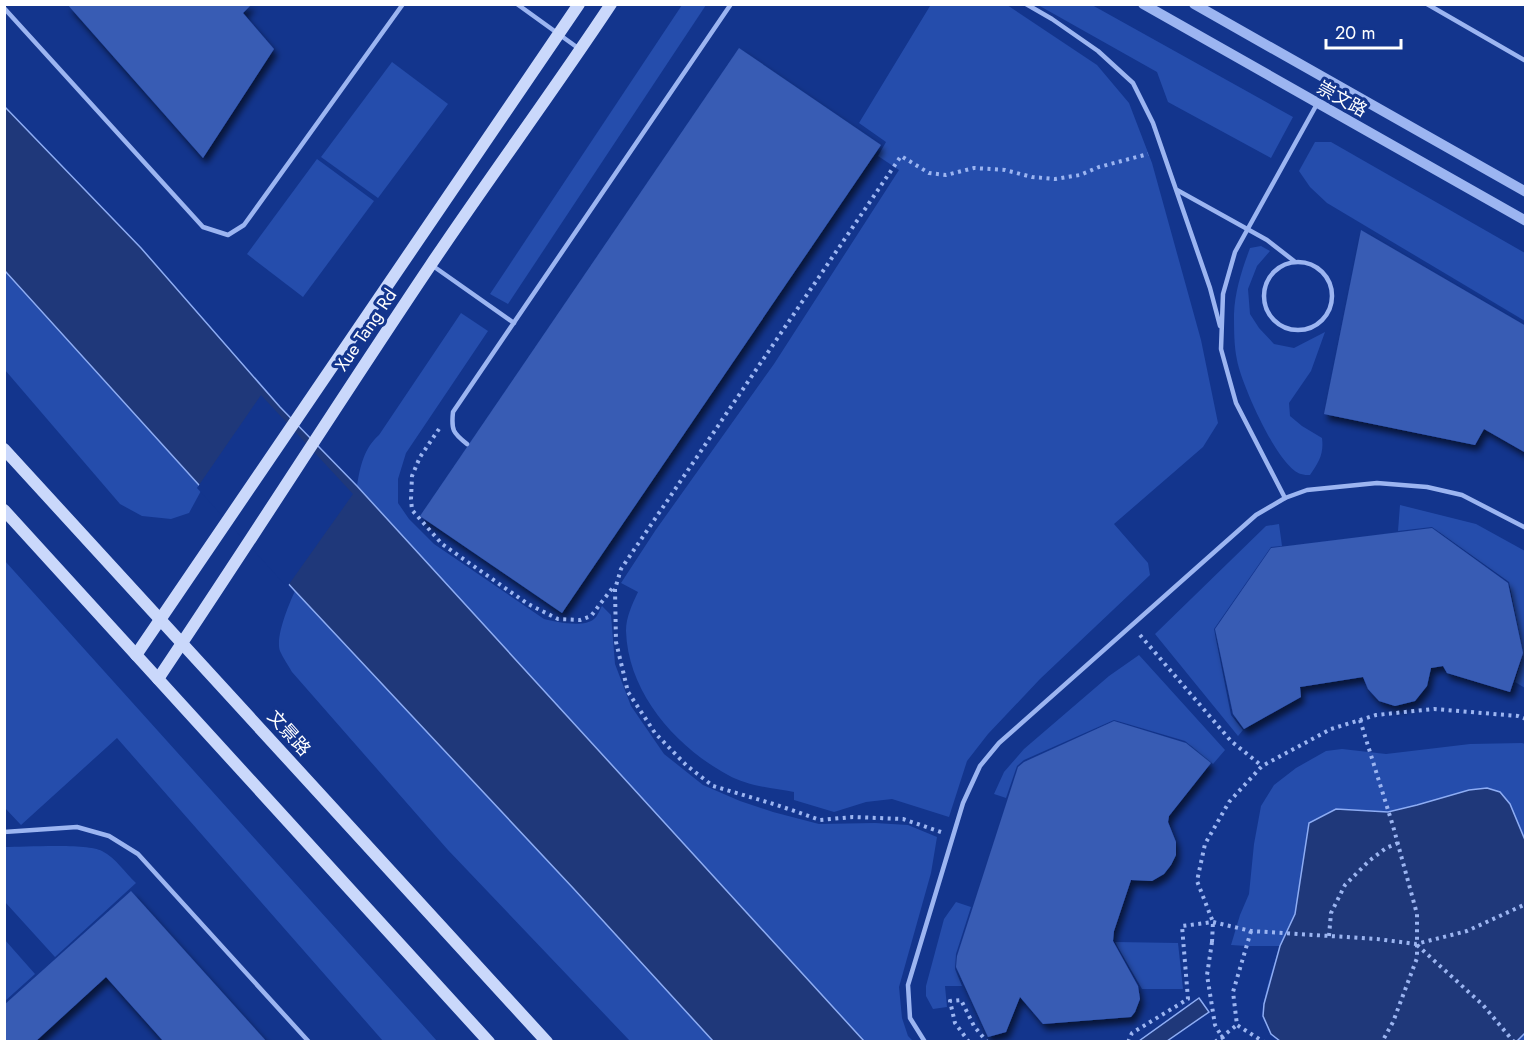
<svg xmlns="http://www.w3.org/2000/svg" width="1530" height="1046" font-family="Jost,'Noto Sans SC',sans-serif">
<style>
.green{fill:#254dac}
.water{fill:#1f387a;stroke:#8eadf4;stroke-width:1.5}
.pier{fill:#13358d}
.building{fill:#375bb4;filter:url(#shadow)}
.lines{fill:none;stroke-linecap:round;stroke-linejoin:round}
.path{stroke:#9cb5f1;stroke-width:4;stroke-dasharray:3 4.5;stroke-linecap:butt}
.service{stroke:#9cb5f1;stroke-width:4.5}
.tertiary{stroke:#9cb5f1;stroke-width:10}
.secondary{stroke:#cad8fb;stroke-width:12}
.path-bridge{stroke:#9cb5f1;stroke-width:4;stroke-dasharray:3 4.5;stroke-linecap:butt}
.labels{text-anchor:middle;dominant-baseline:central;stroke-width:6;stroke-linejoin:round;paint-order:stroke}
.street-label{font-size:18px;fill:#fff;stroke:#13358d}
</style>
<defs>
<filter id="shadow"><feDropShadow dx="3.5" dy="6" stdDeviation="3" flood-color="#0009"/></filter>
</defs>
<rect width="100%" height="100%" fill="#13358d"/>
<g class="green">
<path d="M933,4L1007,5L1097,65L1129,103L1152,163L1201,340L1218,423L1203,447L1114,524L1148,563L1150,575L1040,679L988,734L967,761L949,817L892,799L866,802L834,812L794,800V792C772,788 747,786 728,775C676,747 628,693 626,631C626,617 632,605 638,592L621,583L655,531L774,364L899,170L878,156L886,142L859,123L930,6Z"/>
<path d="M682,5H706L508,304L490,294Z"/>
<path d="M1038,5H1092L1293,117L1271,158L1168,102L1157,72Z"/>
<path d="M392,62L448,104L378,198L321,157Z"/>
<path d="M1315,142H1331L1525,253V321L1327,203L1310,187L1299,171Z"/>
<path d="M317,159L374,201L303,297L247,254Z"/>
<path d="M1261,246L1270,251L1257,266L1248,289L1250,314L1259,328L1274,344L1294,348L1325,332L1311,371L1289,403L1290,416L1302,426L1322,438C1324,454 1319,462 1310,475C1307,475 1304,475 1301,474C1278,468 1241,383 1237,360C1234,346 1234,329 1234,314C1235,290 1242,270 1250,248Z"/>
<path d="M4,271L202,489L189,513L171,519L142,516L120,504L5,370Z"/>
<path d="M461,313L488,331L406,453L398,479V503L409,519L434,544L544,619C556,622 584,628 594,619C598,616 600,609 602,606L611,615L615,664L631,706L664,754L703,785L740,801L773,812L819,824L875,823L908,825L937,837L931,873L899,987L902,1018L908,1036L913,1041H864L357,486C360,467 364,448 379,435Z"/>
<path d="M1400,505L1476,524L1525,551V688L1515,682L1523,653L1509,582L1432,527L1398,531Z"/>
<path d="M1279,524L1282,546L1271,547L1214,629L1231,715L1243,730L1238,736L1155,634L1266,526Z"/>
<path d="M5,561L437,1041H383L117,738L21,825L5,808Z"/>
<path d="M295,591L573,888L713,1041H630L448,850L292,672C288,665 283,658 280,651C275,637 289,604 295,591Z"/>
<path d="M1139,655L1225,750L1213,764L1185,741L1114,720L1024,760L1017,766L1006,798L994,794L1004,772L1024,749L1109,676Z"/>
<path d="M1522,743L1525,744V1041H1280C1272,1035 1267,1027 1264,1017C1260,1003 1275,962 1280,946H1246L1231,945L1240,915L1249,894L1254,844L1261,806L1274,785L1296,768L1326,751L1342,749L1386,754L1470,744Z"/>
<path d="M5,847C25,847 87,843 102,851C116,858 125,873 136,883L55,957L5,902Z"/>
<path d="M956,902L971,907L956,954L955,969L962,986H945L947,1007L933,1009L926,996V986L944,919Z"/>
<path d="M5,940L35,974L5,1001H4Z"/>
<path d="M1115,942L1178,943L1183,989H1142Z"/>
</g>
<g class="water">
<path d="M4,106L141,248L280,407L357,486L864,1041H713L573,888L295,591L5,271Z"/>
<path d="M1487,788L1500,792L1510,804L1525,840V1033L1516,1042L1280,1041L1271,1034L1263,1016L1264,1004L1280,946L1295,914L1309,823L1336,809L1388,812L1417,805L1469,790Z"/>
<path d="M1199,998L1209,1012L1167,1041H1139Z"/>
</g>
<path class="pier" d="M261,395L353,494L287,587L197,488Z"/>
<g class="building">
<path d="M67,4H252L243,13L274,49L203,158Z"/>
<path d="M739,48L881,145L562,613L420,516Z"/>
<path d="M1361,230L1526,326V350L1524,353L1526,354V453L1484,429L1475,445L1324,414Z"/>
<path d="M1432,528L1508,583L1523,653L1510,692L1447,673L1443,666L1431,668L1427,686L1415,701L1395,706L1379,701L1368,689L1363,677L1300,687L1301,697L1244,729L1233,714L1215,629L1271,548Z"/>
<path d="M1114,721L1186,743L1211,763L1169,816L1168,822L1176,842V855L1171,865L1164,874L1152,881L1131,880L1114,931L1113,941L1138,986L1140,999L1135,1012L1131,1017L1043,1024L1020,997L1006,1032L988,1037L956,967L957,956L1018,767L1024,762Z"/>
<path d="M131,891L267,1042H164L106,977L35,1042H4V1005Z"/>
</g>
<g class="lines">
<g class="path">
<path d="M439,429L420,457L412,476L411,499L412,510L442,544L528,604L558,619L580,620L591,616L614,586"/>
<path d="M1140,635L1231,741L1262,766"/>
<path d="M1360,720L1393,826L1417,914V958L1393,1022L1382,1042"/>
<path d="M941,832L903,819L853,817L820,820L777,805L713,786L686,765L655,733L628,692L616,642L615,589L621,569L901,156L929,173L946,175L974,168L1005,170L1032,177L1055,179L1080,175L1099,167L1148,154"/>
<path d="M1251,931L1233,992L1237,1025L1264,1042"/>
<path d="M1329,936L1331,913L1345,885L1369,861L1386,848L1398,843"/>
<path d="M1212,942L1213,922L1197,881L1205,844L1229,802L1262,766L1331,729L1376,715L1434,709L1518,716L1526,719"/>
<path d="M1417,945L1483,1005L1514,1042"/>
<path d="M969,1042L955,1023L950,1001L961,1000L974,1026L987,1042"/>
<path d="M1128,1042L1132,1033L1188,999L1182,926L1213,922L1251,931L1377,939L1416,944L1467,931L1526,904"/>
<path d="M1215,1042L1237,1025"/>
</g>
<g class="service">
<path d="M517,4L578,48"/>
<path d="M1026,4L1052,19L1098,51L1133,83L1153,123L1210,288L1220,326"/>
<path d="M1427,4L1526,61"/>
<path d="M4,8L203,227L228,235L244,225L403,4"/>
<path d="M1177,190L1267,240L1294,261"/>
<circle cx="1298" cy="296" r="34"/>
<path d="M433,266L514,323"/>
<path d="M467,444C453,433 451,430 453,412L731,4"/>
<path d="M1285,498L1236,403L1221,349L1223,294L1235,252L1317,104"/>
<path d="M4,832L77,827L109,836L138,854L309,1042"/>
<path d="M925,1042L910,1018L908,985L963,803L980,766L999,743L1256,515L1285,498L1307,490L1377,483L1427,487L1462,495L1526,528"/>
</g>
<g class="tertiary">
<path d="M1143,4L1526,221"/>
<path d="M1194,4L1526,192"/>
</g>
<g class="secondary">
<path d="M4,449L547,1042"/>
<path d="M4,510L489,1042"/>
<path d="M136,655L579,4"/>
<path d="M158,679C250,542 338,403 430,266C489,178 552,93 611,4"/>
</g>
<path class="path-bridge" d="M1212,942L1207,975L1215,1025L1225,1042"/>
</g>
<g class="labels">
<g class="street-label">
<text transform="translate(1342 99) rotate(29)">崇文路</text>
<text transform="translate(366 330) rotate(-56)">Xue Tang Rd</text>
<text transform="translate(289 733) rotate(48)">文景路</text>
</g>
</g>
<rect width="1530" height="1046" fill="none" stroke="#ffffff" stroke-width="12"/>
<path d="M1326 39v9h75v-9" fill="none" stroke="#ffffff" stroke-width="3"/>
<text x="1335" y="39" font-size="18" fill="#ffffff" stroke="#13358d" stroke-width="4.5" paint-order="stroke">20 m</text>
</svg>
